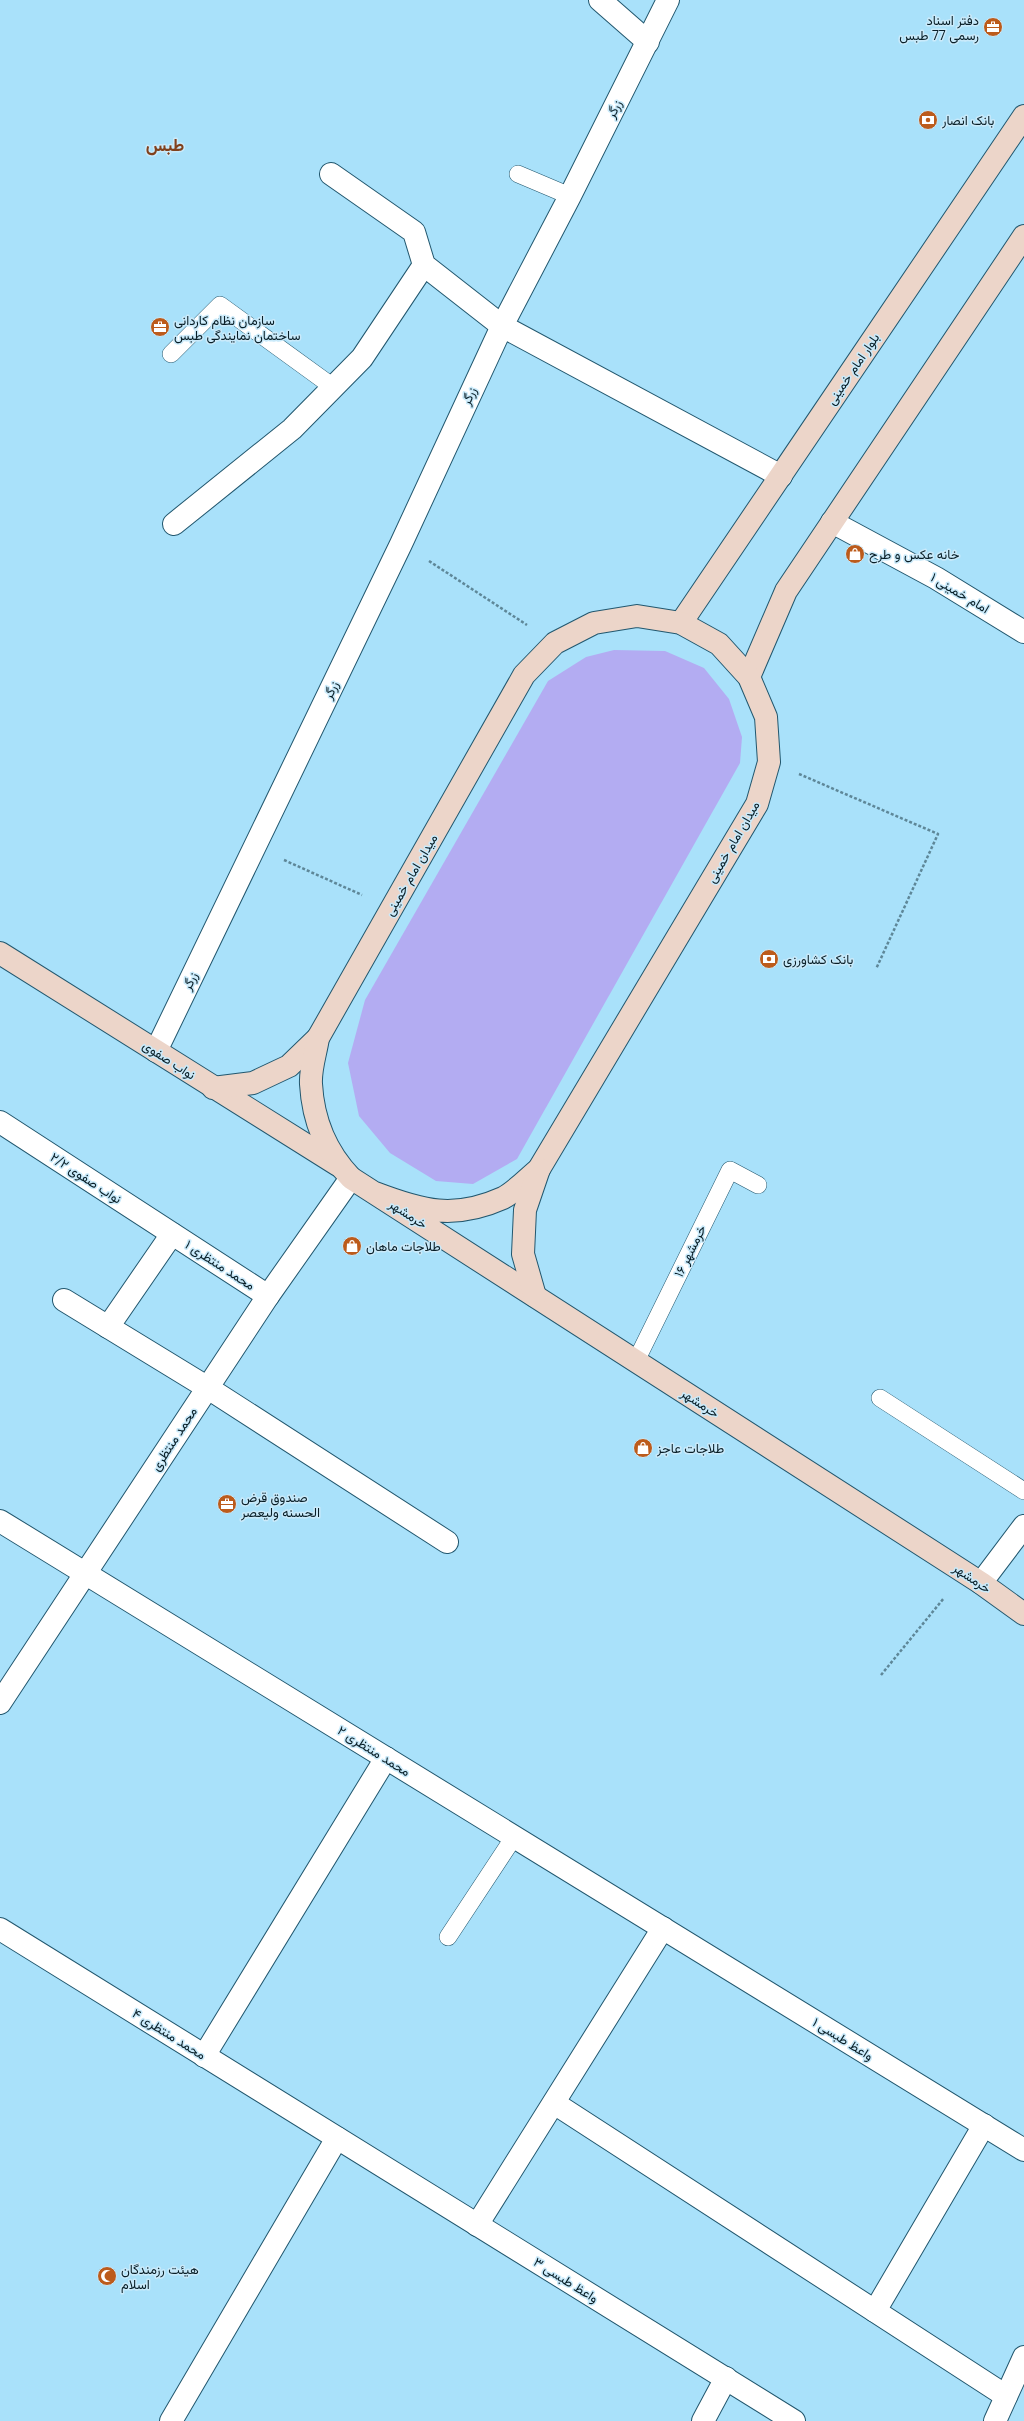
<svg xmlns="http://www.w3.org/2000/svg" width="1024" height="2421" font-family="'DM Sans',Vazirmatn,sans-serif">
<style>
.green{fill:#b3acf2}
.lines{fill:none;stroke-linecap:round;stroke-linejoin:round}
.service-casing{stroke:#22576e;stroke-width:18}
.minor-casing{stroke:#22576e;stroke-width:24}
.tertiary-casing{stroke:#22576e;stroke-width:24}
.secondary-casing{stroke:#22576e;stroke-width:24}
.path{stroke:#5e8798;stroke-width:2.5;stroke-dasharray:3 2;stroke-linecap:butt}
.service{stroke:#fff;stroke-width:17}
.minor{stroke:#fff;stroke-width:22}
.tertiary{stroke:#fff;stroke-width:22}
.secondary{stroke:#ecd5c9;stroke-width:22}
.labels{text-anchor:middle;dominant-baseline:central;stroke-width:3;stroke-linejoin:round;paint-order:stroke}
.poi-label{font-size:13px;fill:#081e27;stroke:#caeafa;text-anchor:start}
.street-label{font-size:13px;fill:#081e27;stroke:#caeafa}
.district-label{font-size:17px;font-weight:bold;fill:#80411c;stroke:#caeafa}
</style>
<rect width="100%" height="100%" fill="#a9e1fa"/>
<path class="green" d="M614,650L665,651L704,668L729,699L742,737L740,763L517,1159L473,1184L436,1181L390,1153L359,1116L348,1063L365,1000L548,681L586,657Z"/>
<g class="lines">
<g class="service-casing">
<g id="service">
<path d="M518,174L570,196"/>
<path d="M171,354L220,305L333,387"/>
<path d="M636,1361L730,1170L758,1185"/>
<path d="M880,1398L1024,1491"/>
<path d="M448,1937L514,1837"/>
</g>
</g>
<g class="minor-casing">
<g id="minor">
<path d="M600,0L648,42"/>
<path d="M331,174L414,232L424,265L502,326L781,476"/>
<path d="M832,522L936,578L1024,632"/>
<path d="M174,524L292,429L362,358L424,265"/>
<path d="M156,1051L401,544L502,326L570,196L668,0"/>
<path d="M0,1122L268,1296"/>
<path d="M64,1300L208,1388L447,1542"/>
<path d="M108,1327L172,1234"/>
<path d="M0,1521L1024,2150"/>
<path d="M981,1583L1024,1526"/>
<path d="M0,1929L794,2421"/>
<path d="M204,2056L386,1758"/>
<path d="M554,2103L1006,2396"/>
<path d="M477,2225L663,1928"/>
<path d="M875,2311L984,2125"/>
<path d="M171,2421L337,2138"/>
<path d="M703,2421L726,2378"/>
<path d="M995,2421L1024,2357"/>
</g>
</g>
<g class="tertiary-casing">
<path id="tertiary" d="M0,1703L268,1296L351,1178"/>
</g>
<g class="secondary-casing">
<g id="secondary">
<path d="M681,623L1024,116"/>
<path d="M749,677L786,591L1024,236"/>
<path d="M0,953L338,1165"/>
<path d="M213,1088L253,1083L289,1066L318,1038"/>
<path d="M375,1193C422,1211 454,1220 503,1198C515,1192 528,1178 539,1169L757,804L769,762L766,717L749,677L719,644L681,623L637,616L594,623L555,643L524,675L318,1038C316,1052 310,1069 311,1084C313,1120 326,1152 351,1178L981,1583L1024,1614"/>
<path d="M535,1296L523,1254L525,1210L539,1169"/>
</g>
</g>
<g class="path">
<path d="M429,561L527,625"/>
<path d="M799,774L938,834L876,969"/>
<path d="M284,860L362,895"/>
<path d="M881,1675L944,1598"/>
</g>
<use href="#service" class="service"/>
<use href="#minor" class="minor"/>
<use href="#tertiary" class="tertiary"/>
<use href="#secondary" class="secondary"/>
</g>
<defs>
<g id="office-disc" transform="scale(1)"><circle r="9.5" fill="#bc5b1b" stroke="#caeafa"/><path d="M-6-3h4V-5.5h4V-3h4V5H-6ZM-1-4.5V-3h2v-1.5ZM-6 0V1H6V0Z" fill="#fff"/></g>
<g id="bank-disc" transform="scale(1)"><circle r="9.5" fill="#bc5b1b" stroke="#caeafa"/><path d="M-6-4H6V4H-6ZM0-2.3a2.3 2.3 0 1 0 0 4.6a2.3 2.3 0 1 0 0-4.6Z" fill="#fff"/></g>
<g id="shop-disc" transform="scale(1)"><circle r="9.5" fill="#bc5b1b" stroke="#caeafa"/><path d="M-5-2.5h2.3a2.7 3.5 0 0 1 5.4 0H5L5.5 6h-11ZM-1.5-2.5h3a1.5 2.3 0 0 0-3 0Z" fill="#fff"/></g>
<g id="mosque-disc" transform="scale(1)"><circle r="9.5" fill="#bc5b1b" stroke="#caeafa"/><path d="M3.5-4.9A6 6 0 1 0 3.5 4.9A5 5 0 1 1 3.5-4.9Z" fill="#fff"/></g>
</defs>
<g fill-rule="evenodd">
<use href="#office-disc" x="993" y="27"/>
<use href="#bank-disc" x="928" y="120"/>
<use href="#office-disc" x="160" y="327"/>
<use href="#shop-disc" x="855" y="554"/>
<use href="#bank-disc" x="769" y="959"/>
<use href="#shop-disc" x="352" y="1246"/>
<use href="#shop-disc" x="643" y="1448"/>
<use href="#office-disc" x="227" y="1504"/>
<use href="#mosque-disc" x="107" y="2276"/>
</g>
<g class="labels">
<g class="poi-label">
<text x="979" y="20" text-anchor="end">دفتر اسناد<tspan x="979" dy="15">رسمی 77 طبس</tspan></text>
<text x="942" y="120">بانک انصار</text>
<text x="174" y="320">سازمان نظام کاردانی<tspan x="174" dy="15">ساختمان نمایندگی طبس</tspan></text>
<text x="869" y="554">خانه عکس و طرح</text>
<text x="783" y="959">بانک کشاورزی</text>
<text x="366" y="1246">طلاجات ماهان</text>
<text x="657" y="1448">طلاجات عاجز</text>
<text x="241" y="1497">صندوق قرض<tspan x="241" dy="15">الحسنه ولیعصر</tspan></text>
<text x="121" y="2269">هیئت رزمندگان<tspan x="121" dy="15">اسلام</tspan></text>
</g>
<g class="street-label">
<text transform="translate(614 109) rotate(-63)">زرگر</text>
<text transform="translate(853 369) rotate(-56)">بلوار امام خمینی</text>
<text transform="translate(469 396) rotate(-65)">زرگر</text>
<text transform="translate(960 593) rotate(31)">امام خمینی ۱</text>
<text transform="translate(331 690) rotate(-64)">زرگر</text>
<text transform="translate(733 842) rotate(-60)">میدان امام خمینی</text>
<text transform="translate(411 875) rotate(-60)">میدان امام خمینی</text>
<text transform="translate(190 981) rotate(-64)">زرگر</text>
<text transform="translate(169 1060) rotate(33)">نواب صفوی</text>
<text transform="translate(86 1178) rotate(33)">نواب صفوی ۲/۲</text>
<text transform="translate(408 1214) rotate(33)">خرمشهر</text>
<text transform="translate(690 1251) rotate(-64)">خرمشهر ۱۶</text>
<text transform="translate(220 1265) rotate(33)">محمد منتظری ۱</text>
<text transform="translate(700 1403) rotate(33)">خرمشهر</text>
<text transform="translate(174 1439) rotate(-57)">محمد منتظری</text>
<text transform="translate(972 1578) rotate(34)">خرمشهر</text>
<text transform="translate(374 1751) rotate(32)">محمد منتظری ۲</text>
<text transform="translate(169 2034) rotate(32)">محمد منتظری ۴</text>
<text transform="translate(843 2039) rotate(32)">واعظ طبسی ۱</text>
<text transform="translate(566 2280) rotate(32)">واعظ طبسی ۳</text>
</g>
<g class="district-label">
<text x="165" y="145">طبس</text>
</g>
</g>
</svg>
